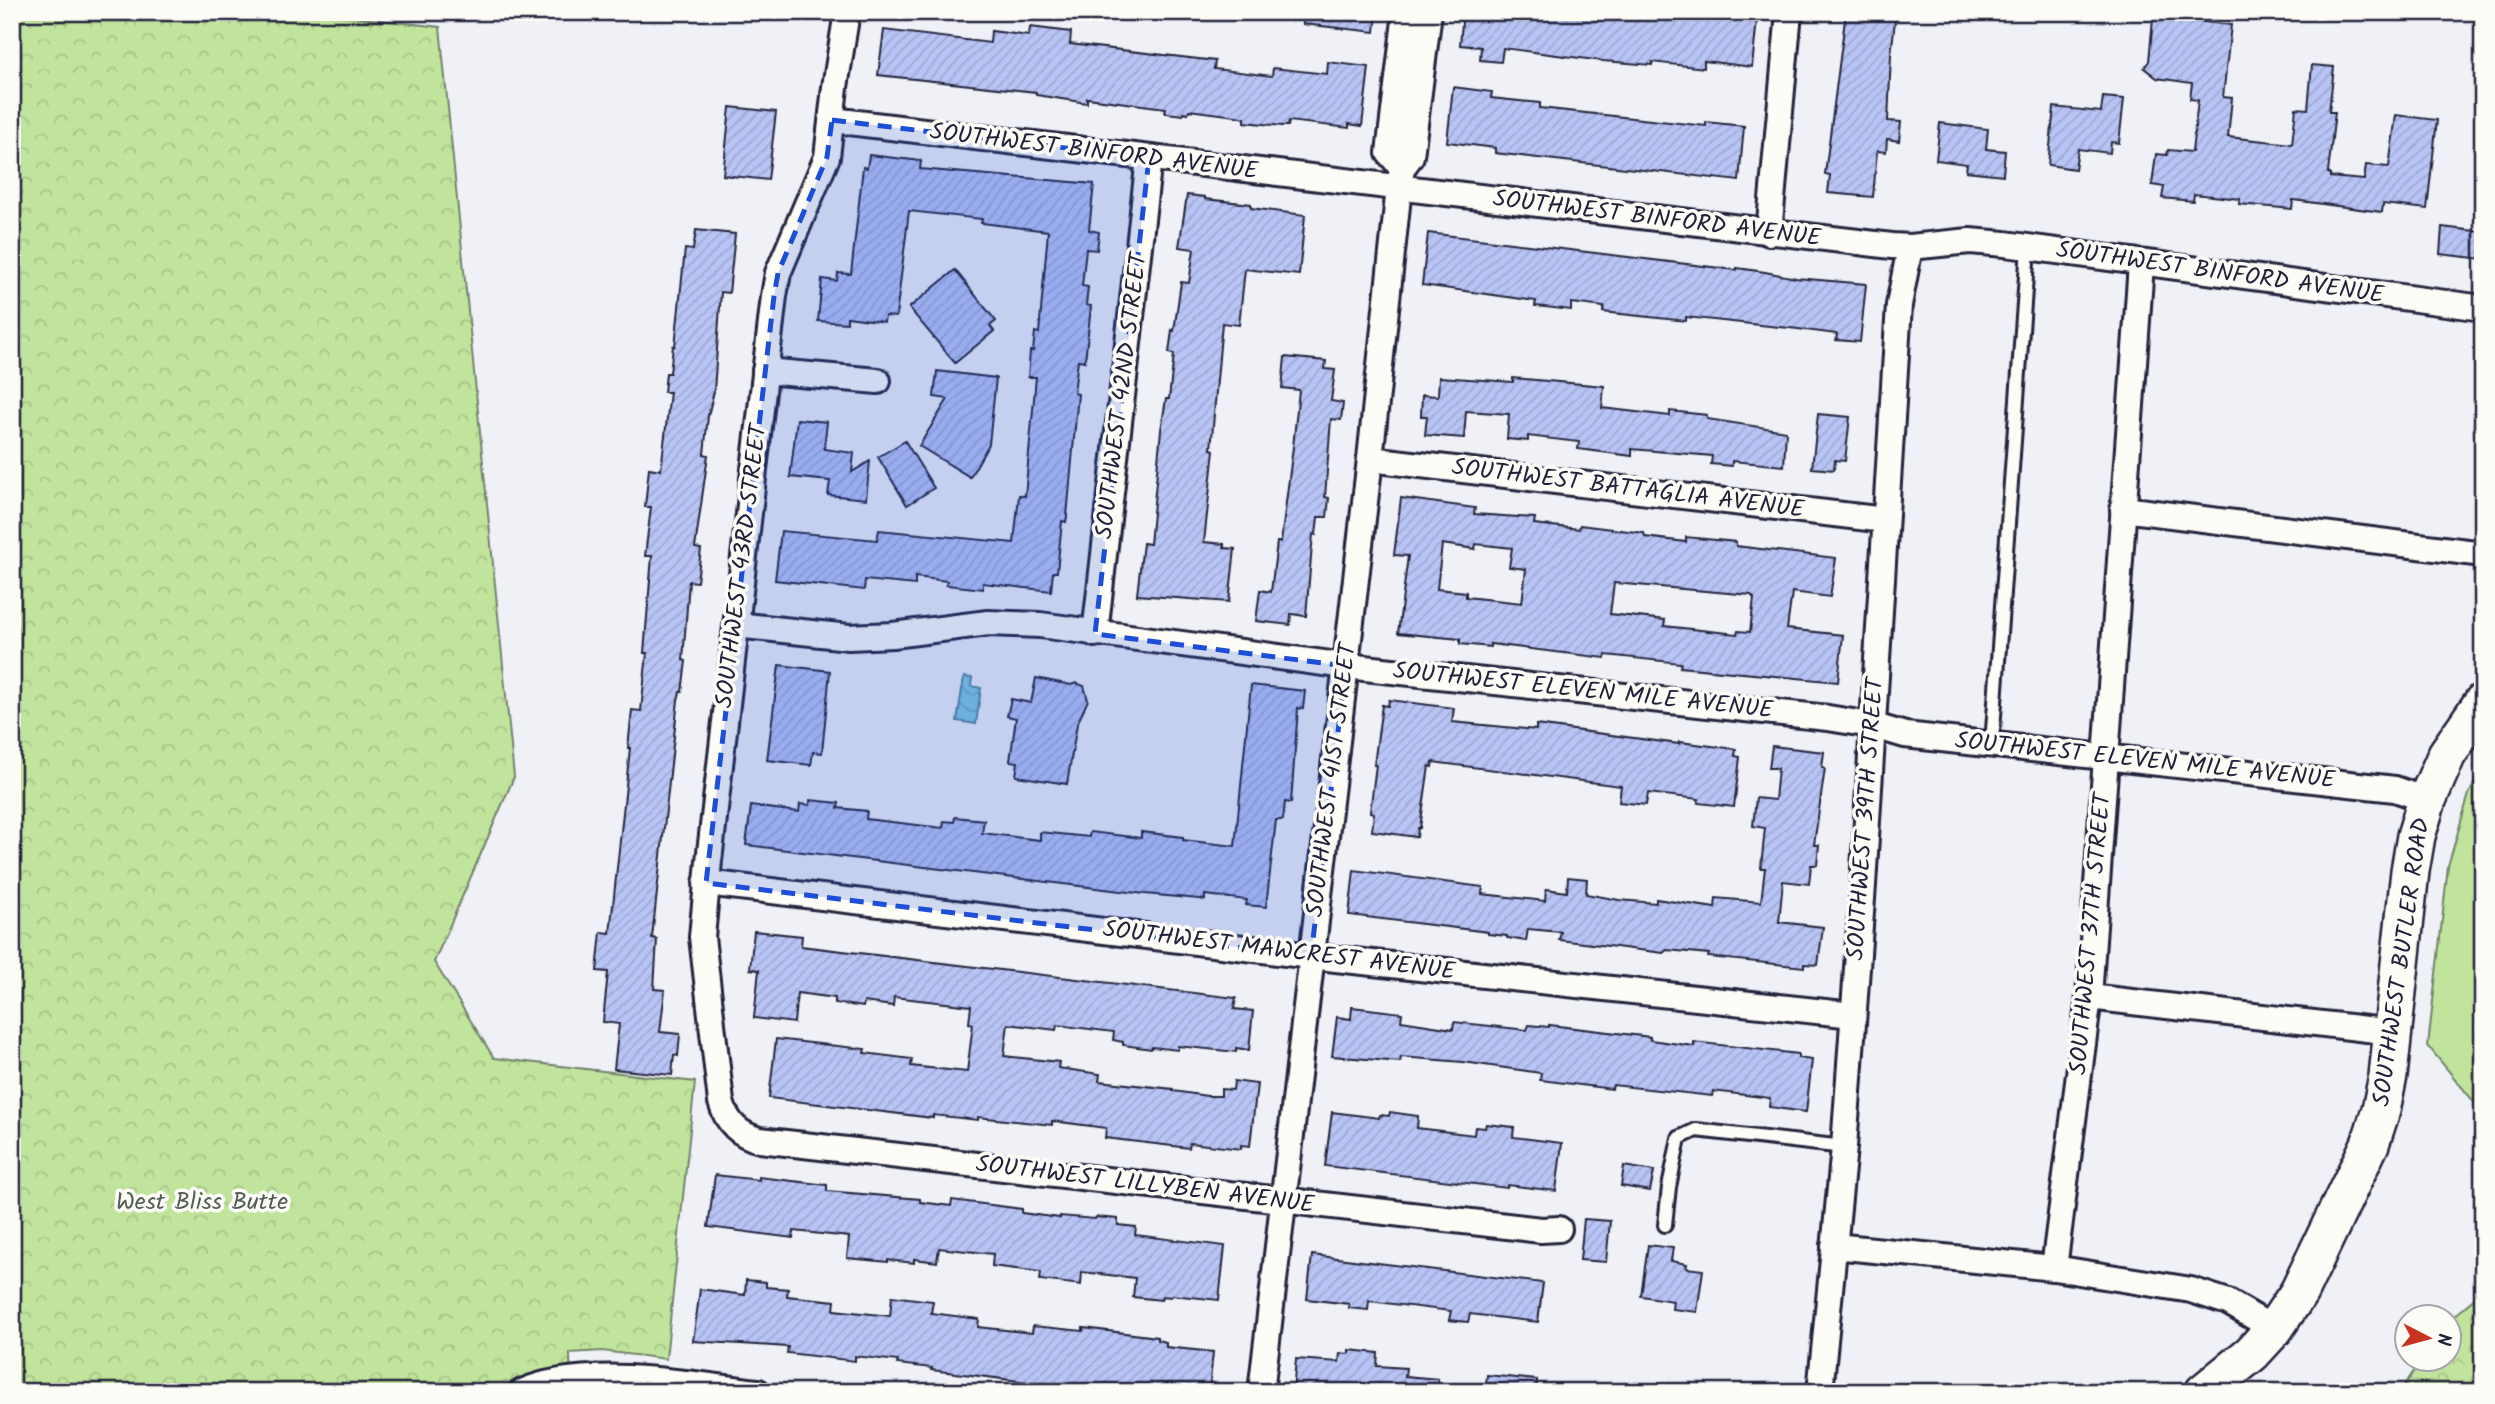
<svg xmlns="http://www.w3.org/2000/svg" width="2495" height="1404" font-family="Kalam,sans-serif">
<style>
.forest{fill:url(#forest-crowns);stroke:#72836c;stroke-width:2}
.garden{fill:#c1e49d;stroke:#72836c;stroke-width:2}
.water{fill:url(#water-waves);stroke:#5a869e;stroke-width:2}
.building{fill:url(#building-hatch);stroke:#22223b;stroke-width:2;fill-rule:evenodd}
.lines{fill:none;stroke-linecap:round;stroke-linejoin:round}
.service-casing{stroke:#22223b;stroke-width:18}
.minor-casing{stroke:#22223b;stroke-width:30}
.secondary-casing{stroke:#22223b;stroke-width:42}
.service{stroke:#fdfcf7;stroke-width:12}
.minor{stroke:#fdfcf7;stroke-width:24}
.secondary{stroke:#fdfcf7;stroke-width:37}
.marked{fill:#1d4ed8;fill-opacity:0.2;stroke:#1d4ed8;stroke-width:5;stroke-dasharray:14 9;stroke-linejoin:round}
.labels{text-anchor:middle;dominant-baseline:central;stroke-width:7;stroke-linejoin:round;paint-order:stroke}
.street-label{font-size:24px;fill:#22223b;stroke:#fdfcf7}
.park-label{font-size:24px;fill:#525c58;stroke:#fdfcf7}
</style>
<defs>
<pattern id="forest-crowns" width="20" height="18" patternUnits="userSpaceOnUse" patternTransform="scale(1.75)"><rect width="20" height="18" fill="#c1e49d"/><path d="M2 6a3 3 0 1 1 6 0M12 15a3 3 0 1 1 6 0" fill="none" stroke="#a6c388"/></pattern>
<pattern id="water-waves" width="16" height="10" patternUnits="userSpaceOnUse" patternTransform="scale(1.75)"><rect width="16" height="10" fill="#7fc8e0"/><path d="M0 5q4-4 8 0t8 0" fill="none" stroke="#6dacc1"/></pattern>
<pattern id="building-hatch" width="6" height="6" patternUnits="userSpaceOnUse" patternTransform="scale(1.75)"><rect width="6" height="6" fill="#b8c4f5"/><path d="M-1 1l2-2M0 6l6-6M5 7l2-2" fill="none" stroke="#9ea8d3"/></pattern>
</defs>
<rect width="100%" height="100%" fill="#eff1f7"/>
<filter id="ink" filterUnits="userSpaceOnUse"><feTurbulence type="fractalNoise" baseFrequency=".0143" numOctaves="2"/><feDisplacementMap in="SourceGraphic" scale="14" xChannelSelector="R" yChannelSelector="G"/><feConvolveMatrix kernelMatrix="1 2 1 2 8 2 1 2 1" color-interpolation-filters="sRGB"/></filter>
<g filter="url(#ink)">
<g class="forest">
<path d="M12,12H310L440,27L514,777L434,962L494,1058L695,1082L666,1359L602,1351L570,1353L571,1392H614H12Z"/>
<path d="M2483,1291V1392H2400L2422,1359L2450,1358V1319Z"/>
</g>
<path class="garden" d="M2483,766V1113L2428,1046L2448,866L2469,794Z"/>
<path class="water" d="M964,677L972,678L971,686L981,688L976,724L957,721Z"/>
<g class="building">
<path d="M1303,12H1377L1375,32L1303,24Z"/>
<path d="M1463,12H1647L1668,15L1669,12H1699L1757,20L1752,67L1704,61V68L1652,62V65L1603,61L1503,48L1501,62L1480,60L1481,47L1460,45Z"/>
<path d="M1846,12H1896L1891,55L1888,121L1901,122L1899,141L1887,139L1886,152L1877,151L1873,197L1828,193L1830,175L1825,174Z"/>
<path d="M2161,17L2231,25L2223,97L2232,98L2228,137L2292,144L2296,108L2308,109L2312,65L2334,67L2329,112H2335L2328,173L2330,174V177L2364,180L2366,165L2389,167L2396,115L2437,120L2427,209L2383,204L2382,212L2293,200L2292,209L2239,204L2240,199L2194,194L2193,201L2162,198L2164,187L2152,185L2156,154L2167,155L2168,150L2192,152L2198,100L2190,99L2192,83L2157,78L2144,68L2149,61L2153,19L2161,20Z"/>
<path d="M1030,27L1071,32L1070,44L1215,61L1214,69L1272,76L1273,68L1327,74L1328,62L1369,67L1362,126L1349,124V128L1289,121L1288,126H1282L1245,122V118L1236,116L1189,110L1188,113L1183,112V115L1165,113L1166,108L1087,98V103L1036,95V92L878,75L884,30L990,43L991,31L1029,36Z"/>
<path d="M1453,87L1492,92L1491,98L1540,103V108L1706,126V122L1744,126L1739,181L1495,153V148L1447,142Z"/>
<path d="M2103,97L2124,99L2119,143L2111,142L2110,153L2078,149L2075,169L2048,165L2054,107L2101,112Z"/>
<path d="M730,107L776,112L768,180L723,175Z"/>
<path d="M1940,123L1988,129L1986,149L2005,151L2003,175L1966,171L1967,164L1936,160Z"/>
<path d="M869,155L921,161L920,169L1094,184L1089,230L1099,232L1097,250L1086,249L1082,286L1088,287L1086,305L1091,306L1085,361L1078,360L1074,393L1078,394L1067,516L1066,522L1062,521L1057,572H1053L1051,591L983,583V589L946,585L947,581L915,577V585L865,580L864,590L775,580L781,531L877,540L879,530L1014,543L1019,495L1025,496L1036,377H1028L1030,351H1033L1035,332L1039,333L1048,231L981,223L982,219L909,211L896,317L885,316L884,322L847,317V323L818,321L822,279L837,281L838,273L851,274L863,167L867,168Z"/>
<path d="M1187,195L1205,197V199L1251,204V208L1305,215L1299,275L1245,269L1239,325L1222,323L1211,449L1214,450L1204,542L1224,544V548L1235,549L1229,602L1137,595L1143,543L1150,544L1161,430L1166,399H1169L1174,354L1169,353L1172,330L1174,331L1181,282L1189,283L1194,249L1179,247Z"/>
<path d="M2442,227L2483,232V259L2440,254Z"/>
<path d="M696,230L735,234L729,293L721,292L714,391L708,416L704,454L708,455L695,548L701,549L697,582L689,581L683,660L686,661L682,692H680L678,700L652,938L657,939L654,989L665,990L660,1032L680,1034L678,1056L674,1055L672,1075L614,1069L619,1024L603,1022L608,972L597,971L601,932L610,933L630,748H628L632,710L641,711L647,653H644L652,556H645L651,507H645L649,468L661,470L670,392H664L666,373H670L673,346H675L685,249L693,250Z"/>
<path d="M1428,233L1737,270V268L1765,272L1796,278L1866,284L1860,342L1836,340L1837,334L1798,329L1686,317V321L1603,312L1604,307L1571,303V310L1535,306L1536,301L1422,285Z"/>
<path d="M955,270L996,321L990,326L994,331L955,363L909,308Z"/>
<path d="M1285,357L1326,361L1325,369L1335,370L1331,401L1343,403L1341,420L1331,419L1325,497L1329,498L1327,517H1318L1316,535L1313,534L1306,616L1291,614L1290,625L1256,621L1260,590L1271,592L1277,542H1281L1293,447L1299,390L1282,388Z"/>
<path d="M937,371L996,378L989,444L970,477L919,446L948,399L934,397Z"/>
<path d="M1439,377L1513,382V378L1604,386L1602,408L1670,416V411L1707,415V419L1786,431L1784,466L1732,461V466L1711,464L1712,456L1632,449V456L1578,449L1579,442L1528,436V441L1507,439L1509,414L1466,411L1464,438L1425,435L1427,416H1421L1422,395L1438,396Z"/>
<path d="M1818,414L1850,417L1845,461L1835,460L1834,470L1812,468Z"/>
<path d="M797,419L827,422L824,449L854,453L852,472L870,461L866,499L828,495L830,481L790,477Z"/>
<path d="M905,441L934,488L907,505L878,457Z"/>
<path d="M1401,498L1475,508L1474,514L1535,518L1534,524L1579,529L1580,525L1644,533L1645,537L1686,542V537L1736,542V546L1836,558L1830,597L1792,592L1787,629L1843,635L1838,682L1680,667L1681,663L1606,655L1605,658L1490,644V647L1460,644V639L1398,633L1408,556L1394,555ZM1442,544L1475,549L1476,544L1512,548L1509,567L1526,569L1522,603L1466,597V592L1437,589ZM1614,583L1751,595L1754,598L1750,632L1738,631L1737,634L1664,626L1665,620L1610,614Z"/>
<path d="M779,665L830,671L822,753L813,752L811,765L767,760Z"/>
<path d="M1036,678L1071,685L1076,683L1084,686L1088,700L1077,724L1067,784L1016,776L1018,762L1010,761L1016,718L1007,716L1011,699L1031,703Z"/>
<path d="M1251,685L1305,691L1303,709L1298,708L1291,803L1285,802L1283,820H1276L1266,907L1246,905L1247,900L1205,895V900L1199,899L1145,894L746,845L751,806L799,812L800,804L810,805V800L839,803L838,808L867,811L866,819L943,828L944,821L954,822L955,817L984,820L982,833L1040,840V832L1089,837L1090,832L1141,838V832L1183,837V840L1235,846Z"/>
<path d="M1389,700L1454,708L1452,722L1536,730V725L1679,744V742L1736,749L1735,756L1740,757L1734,807L1698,803L1699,799L1648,793L1646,805L1619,802L1621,786L1433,762L1432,767L1429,766L1420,828H1418L1417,837L1372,831L1374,813L1370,812L1376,765H1374L1382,705L1388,706Z"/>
<path d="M1772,746L1824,752L1822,767L1825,768L1814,845H1819L1817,865H1811L1809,884L1783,881L1779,922L1823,927L1818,965L1804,964V967L1708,957L1709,954L1667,950L1663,953L1608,946L1559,940L1561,932L1528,929L1526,941L1507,938V936L1488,934V932L1349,915L1354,870L1483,887L1482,894L1545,901L1546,889L1567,892L1568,877L1587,879L1586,894L1619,900L1656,903V899L1715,908L1716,898L1761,902L1765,868H1761L1765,828L1753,826L1756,798L1775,800L1778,768H1769Z"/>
<path d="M754,931L802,936L801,946L1236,998L1234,1009L1253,1011L1249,1050L1236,1048V1052L1178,1046V1050L1152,1047L1151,1049L1123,1045V1042L1113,1040L1114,1032L1057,1025L1056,1030L1008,1024L1004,1056L1059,1062L1058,1068L1100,1074L1099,1081L1173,1089V1091L1207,1096H1221V1089L1233,1090L1234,1081L1257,1084L1250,1146L1241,1145V1149L1190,1143L1189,1148L1105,1138L1106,1128L1052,1121V1125L978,1117V1120L933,1115V1118L769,1098L776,1039L865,1049L864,1053L912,1059L911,1066L967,1072L973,1024L969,1023L971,1006L894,997L893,1006L864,1002L863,1007L835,1003V998L797,993L794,1023L754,1018L759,970L750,969Z"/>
<path d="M1352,1007L1402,1013L1401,1021L1453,1029L1454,1022L1527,1030L1529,1025L1549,1027V1025L1650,1037V1040L1694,1046V1042L1798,1054V1058L1812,1060L1806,1112L1769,1107L1770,1098L1713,1091L1712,1096L1613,1085L1612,1089L1540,1080L1541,1073L1463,1062L1401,1057L1400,1062L1332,1056L1337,1017L1351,1019Z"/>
<path d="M1332,1112L1379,1118L1380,1115L1389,1116L1390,1112L1418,1116L1417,1128L1474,1135L1475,1127L1485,1128L1486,1124L1514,1127L1513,1137L1562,1143L1556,1191L1508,1185L1507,1188L1325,1166Z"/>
<path d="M1624,1166L1654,1171L1650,1191L1621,1186Z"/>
<path d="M715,1175L759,1180V1177L827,1185V1191L920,1199V1202L951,1206L952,1200L1022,1209V1213L1060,1218V1216L1095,1219L1096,1217L1118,1219V1225L1136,1227L1135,1235L1225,1246L1219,1300L1172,1295L1171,1297L1162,1296L1161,1300L1133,1297L1135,1278L1082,1272L1081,1285L1040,1280L1041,1272L992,1266L993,1254L939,1248L937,1262L914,1259V1263L888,1260V1262L847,1258L849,1237L794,1231L793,1238L708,1227Z"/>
<path d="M1584,1219L1610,1221L1606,1262L1580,1260Z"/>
<path d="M1648,1245L1673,1248L1671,1261L1687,1264L1686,1268L1703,1270L1697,1312L1672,1309L1673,1301L1641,1296Z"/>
<path d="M1312,1255L1543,1283L1538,1322L1470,1314L1468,1322L1449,1320L1451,1311L1369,1301L1368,1310L1349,1308V1304L1307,1299Z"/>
<path d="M746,1280L766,1282V1287L788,1289L787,1296L835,1301L834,1310L890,1316L892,1296L933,1301L931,1313L979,1319L978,1327L1032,1333L1033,1326L1083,1331V1328L1157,1337V1340L1166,1342V1347L1213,1352L1209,1392H1107L931,1370L932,1368L897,1364L898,1361L855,1356V1361L787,1353L788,1347L693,1341L700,1289L745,1295Z"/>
<path d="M1349,1350L1378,1353L1377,1366L1406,1368L1405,1376L1438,1379V1392H1293L1296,1359L1339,1362L1340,1353L1349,1354Z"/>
<path d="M1487,1375L1537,1380L1536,1392H1485Z"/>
</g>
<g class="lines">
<g class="service-casing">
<g id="service">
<path d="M1992,744L2028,248"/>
<path d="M1665,1225L1669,1187L1679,1138L1696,1130L1844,1147"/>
</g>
</g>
<g class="minor-casing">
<g id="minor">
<path d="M847,12L835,87L827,157L778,273L774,296L709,861L702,937L721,1102C727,1123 739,1135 760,1140L1541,1230L1559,1229"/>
<path d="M832,120L1892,246L1910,247L1970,241L2005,244L2483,308"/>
<path d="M1402,168L1389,153L1406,12"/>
<path d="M1769,233L1789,12"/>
<path d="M765,371L878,381"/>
<path d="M1370,459L1885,520"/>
<path d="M2123,509L2483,554"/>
<path d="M736,625L849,637L893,635L988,623L1040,625L1346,666L1828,718L1871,725L1905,735L2395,789L2427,800"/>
<path d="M1095,634L1149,158"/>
<path d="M706,883L1336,959L1853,1015"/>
<path d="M2089,997L2393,1032"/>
<path d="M1834,1246L2054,1268L2191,1290L2228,1302L2274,1329"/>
<path d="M2054,1268L2089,997L2141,264"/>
<path d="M522,1392C586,1364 689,1384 758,1392"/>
<path d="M1261,1392L1370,459L1399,187L1402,168L1411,156L1429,12"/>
<path d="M1820,1392L1844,1147L1863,885L1899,305L1910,247"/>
</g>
</g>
<g class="secondary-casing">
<path id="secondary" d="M2204,1392L2252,1353L2274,1329L2299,1292L2370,1144L2381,1110L2388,1076L2410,871L2416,836L2427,800L2447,754L2483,702"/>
</g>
<use href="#service" class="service"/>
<use href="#minor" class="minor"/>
<use href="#secondary" class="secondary"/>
</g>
</g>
<path class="marked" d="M832,120L1149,158L1095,634L1346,666L1311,956L706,883L774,296L778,273L827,157Z"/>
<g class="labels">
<g class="street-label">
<text transform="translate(1094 152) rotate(7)">SOUTHWEST BINFORD AVENUE</text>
<text transform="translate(1657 219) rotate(7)">SOUTHWEST BINFORD AVENUE</text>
<text transform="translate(2220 273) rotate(8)">SOUTHWEST BINFORD AVENUE</text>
<text transform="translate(1122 396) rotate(-83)">SOUTHWEST 42ND STREET</text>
<text transform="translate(1628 489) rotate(7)">SOUTHWEST BATTAGLIA AVENUE</text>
<text transform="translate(742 566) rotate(-83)">SOUTHWEST 43RD STREET</text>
<text transform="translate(1583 691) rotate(6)">SOUTHWEST ELEVEN MILE AVENUE</text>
<text transform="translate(2145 761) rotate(6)">SOUTHWEST ELEVEN MILE AVENUE</text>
<text transform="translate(1332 780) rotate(-83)">SOUTHWEST 41ST STREET</text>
<text transform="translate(1866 819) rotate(-86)">SOUTHWEST 39TH STREET</text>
<text transform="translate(2091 934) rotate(-85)">SOUTHWEST 37TH STREET</text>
<text transform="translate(1279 951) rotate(7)">SOUTHWEST MAWCREST AVENUE</text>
<text transform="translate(2402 962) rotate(-82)">SOUTHWEST BUTLER ROAD</text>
<text transform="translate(1145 1185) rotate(7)">SOUTHWEST LILLYBEN AVENUE</text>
</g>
<g class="park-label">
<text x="202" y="1202">West Bliss Butte</text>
</g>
</g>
<rect width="2495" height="1404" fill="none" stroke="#fdfcf7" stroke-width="42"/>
<rect x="21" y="21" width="2453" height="1362" fill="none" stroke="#22223b" stroke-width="2.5" filter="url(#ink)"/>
<g transform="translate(2428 1338) rotate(96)"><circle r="33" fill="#fdfcf7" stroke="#a5a5ac" stroke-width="2"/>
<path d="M0-5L12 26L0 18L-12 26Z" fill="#c8321e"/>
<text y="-10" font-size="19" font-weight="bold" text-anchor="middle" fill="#22223b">N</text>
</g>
</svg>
